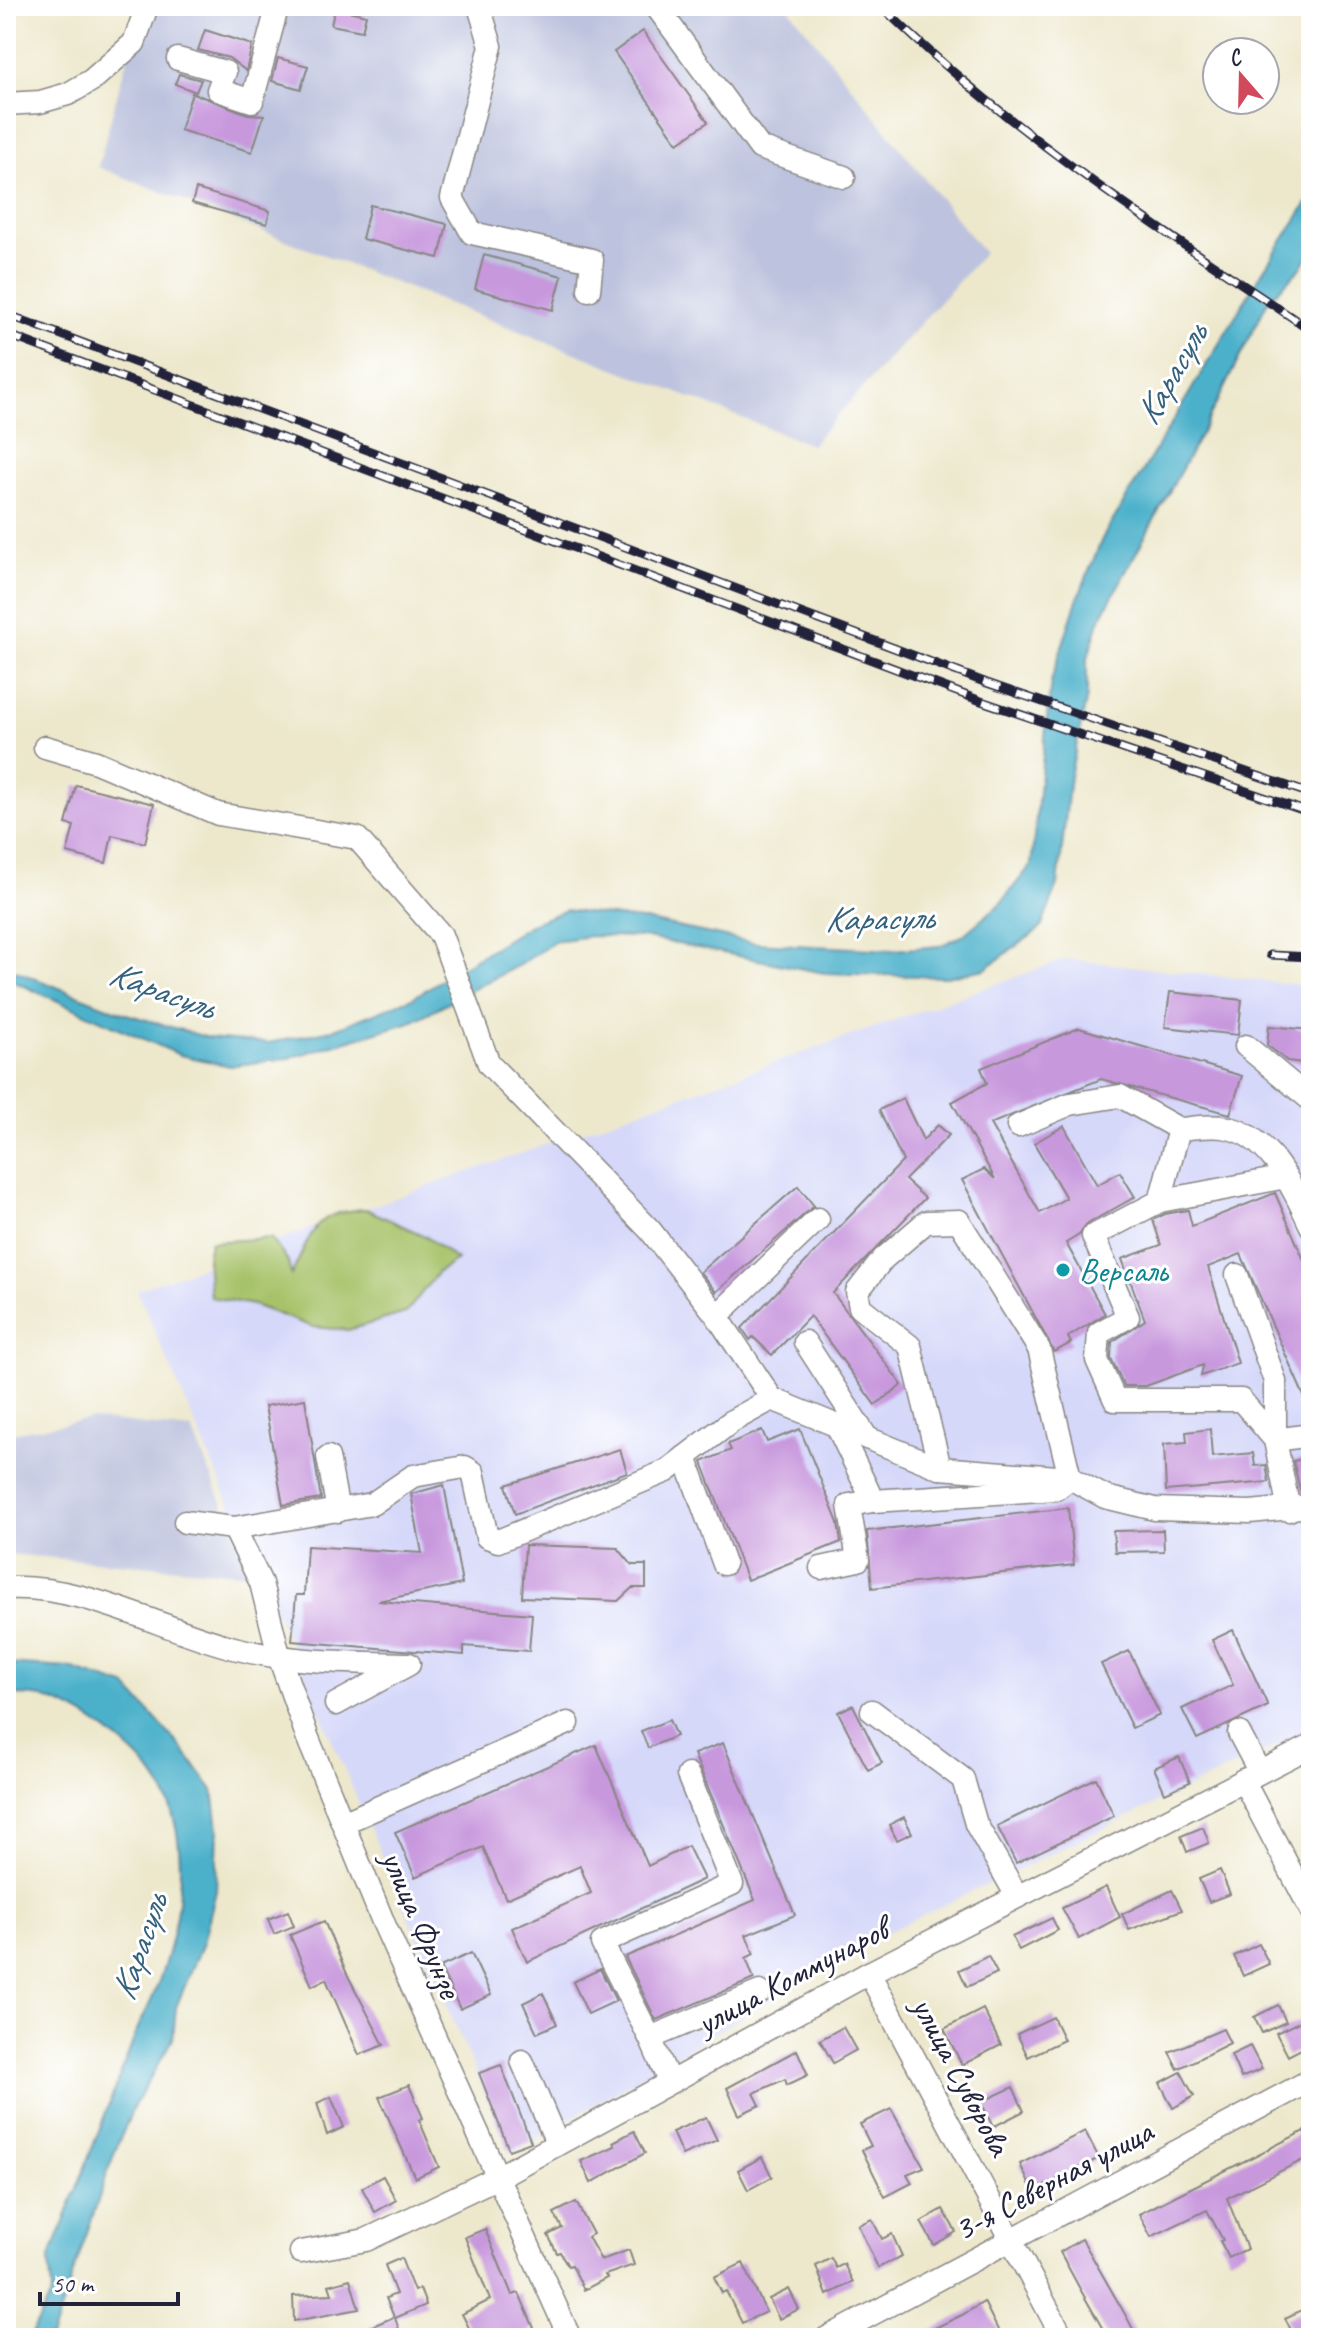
<svg xmlns="http://www.w3.org/2000/svg" width="1317" height="2344" font-family="Caveat,sans-serif">
<style>
.built{fill:#d5d8f9}
.industrial{fill:#bdc3de}
.green{fill:#a7c36a;stroke:#647252;stroke-width:2}
.water{fill:#4bb1cb;stroke:#366a83;stroke-width:2}
.building{fill:#c898dd}
.lines{fill:none;stroke-linecap:round;stroke-linejoin:round}
.minor-casing{stroke:#888584;stroke-width:25}
.minor{stroke:#fff;stroke-width:22}
.rail-casing{stroke:#22223b;stroke-width:9}
.rail{stroke:#fff;stroke-width:6;stroke-dasharray:18;stroke-linecap:butt}
.culture-dot{fill:#0f9aa8;stroke:#fff;stroke-width:3}
.labels{text-anchor:middle;dominant-baseline:central;stroke-width:6;stroke-linejoin:round;paint-order:stroke}
.culture-label{font-size:34px;fill:#0d838f;stroke:#fff;text-anchor:start}
.street-label{font-size:34px;fill:#22223b;stroke:#fff}
.water-label{font-size:36px;font-style:italic;fill:#34627c;stroke:#fff}
</style>
<rect width="100%" height="100%" fill="#fff"/>
<filter id="ink" filterUnits="userSpaceOnUse"><feTurbulence type="fractalNoise" baseFrequency=".0125" numOctaves="2"/><feDisplacementMap in="SourceGraphic" scale="16" xChannelSelector="R" yChannelSelector="G"/><feConvolveMatrix kernelMatrix="1 2 1 2 8 2 1 2 1" color-interpolation-filters="sRGB"/></filter>
<filter id="wash" filterUnits="userSpaceOnUse"><feTurbulence type="fractalNoise" baseFrequency=".006" numOctaves="4" result="noise"/><feDisplacementMap in="SourceGraphic" scale="32" xChannelSelector="R" yChannelSelector="G"/><feGaussianBlur stdDeviation="1.8" result="paint"/><feColorMatrix in="noise" values="0 0 0 0 0 0 0 0 0 0 0 0 0 0 0 0 0 1.4 0 .05"/><feComposite in="paint" operator="in"/></filter>
<g filter="url(#wash)">
<rect width="100%" height="100%" fill="#ede8cc"/>
<path class="built" d="M1066,959L1311,986V1729L875,1938L511,2154L137,1290Z"/>
<g class="industrial">
<path d="M141,6H787L984,253L811,445L98,167Z"/>
<path d="M91,1419L192,1430L252,1574L6,1554V1434Z"/>
</g>
<path class="green" d="M366,1209L425,1236L457,1260L438,1272L406,1313L348,1330L313,1327L253,1305L210,1297L207,1258L210,1242L271,1238L288,1262L291,1275C314,1232 311,1212 366,1209Z"/>
<g class="water">
<path d="M1311,197V252L1300,269L1269,299L1204,428L1099,621L1087,661V696L1070,776L1058,885L1041,928L985,969L946,977L824,973L642,937L590,936L555,941L521,964L411,1022L289,1058L230,1066L180,1055L6,978V967L123,1013L209,1038L268,1043L332,1030L412,998L533,923L566,910L649,921L754,943L893,950L939,946L962,936L1000,904L1031,865L1051,681L1076,603L1102,539L1259,277Z"/>
<path d="M6,1664L70,1668L126,1686L180,1746L213,1790L218,1828L216,1891L203,1943L176,2007L173,2039L134,2106L115,2151L51,2338H30L52,2293L49,2261L140,2023C173,1964 195,1864 167,1799C149,1757 91,1714 48,1699C36,1694 19,1696 6,1695Z"/>
</g>
<g id="blocks">
<g class="building">
<path d="M335,8L366,15L362,31L331,25Z"/>
<path d="M205,30L252,45L246,71L229,58L198,50Z"/>
<path d="M643,31L708,122L678,143L614,52Z"/>
<path d="M278,58L308,66L301,89L272,81Z"/>
<path d="M179,74L201,80L196,92L175,84Z"/>
<path d="M192,93L248,114L264,115L252,152L180,130Z"/>
<path d="M196,189L270,211L267,224L192,203Z"/>
<path d="M370,205L447,224L439,258L362,239Z"/>
<path d="M484,255L562,276L553,310L475,289Z"/>
<path d="M76,785L154,804L145,843L112,835L106,863L67,853L74,826L66,824Z"/>
<path d="M1170,992L1242,1000L1238,1035L1165,1027Z"/>
<path d="M1269,1026L1311,1030V1064L1287,1061L1267,1045Z"/>
<path d="M1079,1028L1242,1076L1230,1114L1101,1079L990,1124L1040,1213L1066,1198L1034,1143L1064,1126L1097,1185L1120,1172L1135,1197L1087,1224L1079,1235L1066,1243L1105,1314L1068,1337L1071,1343L1054,1352L962,1180L984,1169L995,1179L952,1102L987,1083L981,1068Z"/>
<path d="M903,1098L923,1140L938,1125L949,1135L905,1180L925,1198L833,1293L902,1385L875,1405L810,1316L772,1355L753,1337L750,1340L742,1328L903,1161L879,1110Z"/>
<path d="M798,1186L814,1206L716,1292L700,1272Z"/>
<path d="M1275,1193L1311,1276V1412L1241,1254L1208,1267L1238,1363L1201,1376L1203,1365L1146,1386H1124L1111,1358L1112,1342L1145,1320L1122,1259L1161,1245L1153,1220L1165,1214L1188,1210L1192,1226Z"/>
<path d="M305,1399L321,1499L283,1505L265,1406Z"/>
<path d="M800,1429L838,1523L841,1542L747,1580L702,1462L731,1450L728,1444L762,1430L767,1442Z"/>
<path d="M1210,1429L1212,1457L1253,1453L1255,1466L1266,1465L1269,1482L1166,1491L1164,1444L1187,1442L1186,1432Z"/>
<path d="M620,1449L627,1472L515,1514L506,1485Z"/>
<path d="M1311,1457V1492L1301,1493L1293,1461Z"/>
<path d="M444,1485L462,1584L378,1601L532,1614L529,1651L464,1646V1655L292,1641L296,1595H304L307,1546L422,1553L411,1494Z"/>
<path d="M1068,1508L1074,1565L872,1588L867,1531Z"/>
<path d="M1163,1530L1164,1551L1115,1552L1113,1531Z"/>
<path d="M525,1545L618,1548L632,1565H646V1588H632L618,1601L522,1597Z"/>
<path d="M1233,1630L1268,1706L1197,1739L1182,1709L1233,1685L1212,1640Z"/>
<path d="M1129,1651L1160,1715L1132,1728L1101,1664Z"/>
<path d="M853,1705L882,1763L868,1770L838,1712Z"/>
<path d="M669,1720L676,1736L648,1748L641,1731Z"/>
<path d="M723,1743L795,1915L746,1935L754,1954L746,1958L754,1979L656,2020L625,1957L755,1900L694,1754Z"/>
<path d="M596,1745L648,1866L688,1846L704,1879L527,1962L512,1928L591,1893L580,1866L506,1899L483,1847L415,1877L395,1832Z"/>
<path d="M1179,1757L1190,1782L1165,1793L1154,1768Z"/>
<path d="M1096,1778L1114,1816L1016,1863L997,1826Z"/>
<path d="M904,1817L912,1833L897,1840L889,1825Z"/>
<path d="M1203,1827L1209,1843L1187,1852L1181,1836Z"/>
<path d="M1220,1870L1230,1894L1209,1902L1199,1879Z"/>
<path d="M1106,1887L1120,1917L1079,1939L1062,1908Z"/>
<path d="M1172,1890L1182,1910L1129,1930L1122,1914Z"/>
<path d="M288,1911L294,1926L274,1934L268,1919Z"/>
<path d="M1052,1918L1058,1930L1019,1950L1012,1937Z"/>
<path d="M324,1921L347,1974L384,2045L359,2055L326,1979L312,1986L290,1935Z"/>
<path d="M1259,1944L1269,1964L1243,1976L1234,1956Z"/>
<path d="M471,1953L491,1995L460,2009L440,1967Z"/>
<path d="M988,1956L997,1973L967,1987L959,1970Z"/>
<path d="M600,1969L616,2001L588,2014L573,1982Z"/>
<path d="M543,1993L557,2024L537,2033L523,2003Z"/>
<path d="M1278,2005L1286,2022L1262,2033L1254,2017Z"/>
<path d="M983,2009L1001,2045L962,2065L944,2029Z"/>
<path d="M1311,2016V2044L1288,2056L1276,2033Z"/>
<path d="M1053,2017L1064,2040L1028,2057L1017,2034Z"/>
<path d="M843,2027L856,2050L833,2063L820,2040Z"/>
<path d="M1223,2029L1230,2043L1178,2069L1169,2052Z"/>
<path d="M1250,2046L1262,2069L1241,2078L1231,2055Z"/>
<path d="M797,2050L808,2075L787,2085L785,2079L754,2093L760,2105L739,2115L727,2088Z"/>
<path d="M501,2065L531,2142L509,2150L479,2073Z"/>
<path d="M1181,2072L1194,2096L1173,2108L1160,2083Z"/>
<path d="M409,2085L423,2118L419,2120L439,2167L415,2178L379,2097Z"/>
<path d="M1013,2087L1024,2111L993,2127L981,2102Z"/>
<path d="M331,2097L344,2127L327,2135L317,2103Z"/>
<path d="M891,2109L924,2167L907,2174L912,2183L885,2197L862,2150L871,2146L860,2124Z"/>
<path d="M706,2117L717,2140L682,2155L672,2132Z"/>
<path d="M634,2131L645,2153L591,2183L581,2161L615,2146L613,2142Z"/>
<path d="M1085,2131L1099,2158L1033,2192L1020,2164Z"/>
<path d="M1304,2131L1311,2144V2156L1227,2198L1247,2249L1229,2258L1220,2241L1223,2240L1207,2210L1151,2237L1139,2214Z"/>
<path d="M762,2157L772,2177L748,2190L738,2170Z"/>
<path d="M383,2176L396,2200L375,2212L362,2188Z"/>
<path d="M576,2202L593,2234L588,2237L601,2260L629,2250L634,2265L605,2275L607,2278L584,2290L572,2265L568,2266L560,2252L557,2253L548,2235L562,2228L554,2213Z"/>
<path d="M943,2209L956,2232L934,2245L921,2222Z"/>
<path d="M872,2219L882,2239L892,2234L902,2256L878,2268L858,2225Z"/>
<path d="M485,2229L512,2295L519,2293L534,2328L529,2331L532,2338H474L462,2314L490,2300L465,2237Z"/>
<path d="M1082,2239L1126,2316L1138,2338H1108L1080,2289L1060,2252Z"/>
<path d="M401,2258L414,2291L420,2289L426,2305L395,2318L402,2338H344L394,2317L386,2298L396,2294L385,2265Z"/>
<path d="M831,2258L836,2268L844,2264L853,2282L827,2295L816,2266Z"/>
<path d="M743,2263L766,2312L742,2323L726,2291L722,2293L714,2277Z"/>
<path d="M350,2279L359,2309L294,2321L293,2296L332,2294L329,2285Z"/>
<path d="M789,2289L799,2309L779,2319L769,2299Z"/>
<path d="M984,2302L1002,2338H914L962,2315Z"/>
<path d="M1302,2310L1311,2327V2338H1295L1285,2318Z"/>
</g>
</g>
</g>
<g filter="url(#ink)">
<use href="#blocks" fill-opacity="0" stroke="#888584" stroke-width="2"/>
<g class="lines">
<g class="minor-casing">
<g id="minor">
<path d="M479,6L491,46L452,198L472,233L592,260L589,290"/>
<path d="M656,6L760,148L844,177"/>
<path d="M178,59L225,72L218,90L252,101L276,12L272,6"/>
<path d="M6,104L40,102L68,94L92,80L134,43L147,6"/>
<path d="M45,747L96,762L218,814L357,838L441,935L489,1064L650,1230L717,1316L772,1399"/>
<path d="M1246,1046L1311,1100"/>
<path d="M1018,1126L1070,1104L1120,1096L1179,1129L1160,1201L1093,1236L1128,1317L1099,1333L1097,1360L1115,1400H1241L1275,1440L1289,1510"/>
<path d="M1179,1129C1193,1128 1209,1125 1223,1127C1270,1133 1293,1189 1311,1226"/>
<path d="M1160,1201L1286,1177"/>
<path d="M1237,1275L1275,1381V1440L1311,1435"/>
<path d="M717,1316L818,1219"/>
<path d="M805,1342L867,1438"/>
<path d="M837,1426L873,1501L1056,1489L1070,1478L1039,1349L959,1221L926,1222L883,1259L857,1292L860,1307L910,1346L940,1468"/>
<path d="M328,1457L338,1511"/>
<path d="M685,1457L724,1564"/>
<path d="M185,1522L234,1528L372,1504L413,1476L465,1467L473,1472L487,1537L498,1541L667,1471L732,1421L772,1399L940,1468L1070,1478L1105,1497L1155,1509L1250,1512L1311,1506"/>
<path d="M234,1528L261,1583L280,1659L307,1736L384,1924L570,2338"/>
<path d="M821,1568L858,1560L849,1505L873,1501"/>
<path d="M6,1588C84,1584 160,1629 234,1648C291,1663 350,1662 409,1664L336,1704"/>
<path d="M872,1711L963,1779L976,1824L1017,1896"/>
<path d="M1239,1733L1259,1771"/>
<path d="M1243,1780L1311,1910"/>
<path d="M343,1823L568,1723"/>
<path d="M869,1973L1063,2338"/>
<path d="M650,2038L602,1943L732,1884L688,1775"/>
<path d="M522,2061L557,2143"/>
<path d="M669,2081L650,2038L760,1992"/>
<path d="M301,2252L366,2240L496,2178L869,1973L1311,1746"/>
<path d="M827,2338L1311,2080"/>
</g>
</g>
<use href="#minor" class="minor"/>
<g class="rail-casing">
<g id="rail">
<path d="M881,6C1011,133 1160,230 1311,330"/>
<path d="M6,314L987,683L1311,794"/>
<path d="M6,334L981,701L1311,813"/>
<path d="M1270,955L1311,957"/>
</g>
</g>
<use href="#rail" class="rail"/>
</g>
</g>
<circle class="culture-dot" cx="1063" cy="1270" r="8"/>
<g class="labels">
<g class="culture-label">
<text x="1079" y="1270">Версаль</text>
</g>
<g class="street-label">
<text transform="translate(422 1924) rotate(67)">улица Фрунзе</text>
<text transform="translate(792 1976) rotate(-28)">улица Коммунаров</text>
<text transform="translate(962 2076) rotate(62)">улица Суворова</text>
<text transform="translate(1053 2180) rotate(-28)">3-я Северная улица</text>
</g>
<g class="water-label">
<text transform="translate(1171 374) rotate(-60)">Карасуль</text>
<text transform="translate(879 918) rotate(-1)">Карасуль</text>
<text transform="translate(162 990) rotate(20)">Карасуль</text>
<text transform="translate(139 1947) rotate(-71)">Карасуль</text>
</g>
</g>
<rect width="1317" height="2344" fill="none" stroke="#fff" stroke-width="32"/>
<g transform="translate(1241 76) rotate(340)"><circle r="38" fill="#ffffff" stroke="#a7a7b1" stroke-width="2"/>
<path d="M0-6L14 30L0 20L-14 30Z" fill="#d1495b"/>
<text y="-12" font-size="22" font-weight="bold" text-anchor="middle" fill="#22223b">С</text>
</g>
<path d="M40 2292v12h138v-12" fill="none" stroke="#22223b" stroke-width="4"/>
<text x="52" y="2292" font-size="24" fill="#22223b" stroke="#ffffff" stroke-width="6" paint-order="stroke">50 m</text>
</svg>
